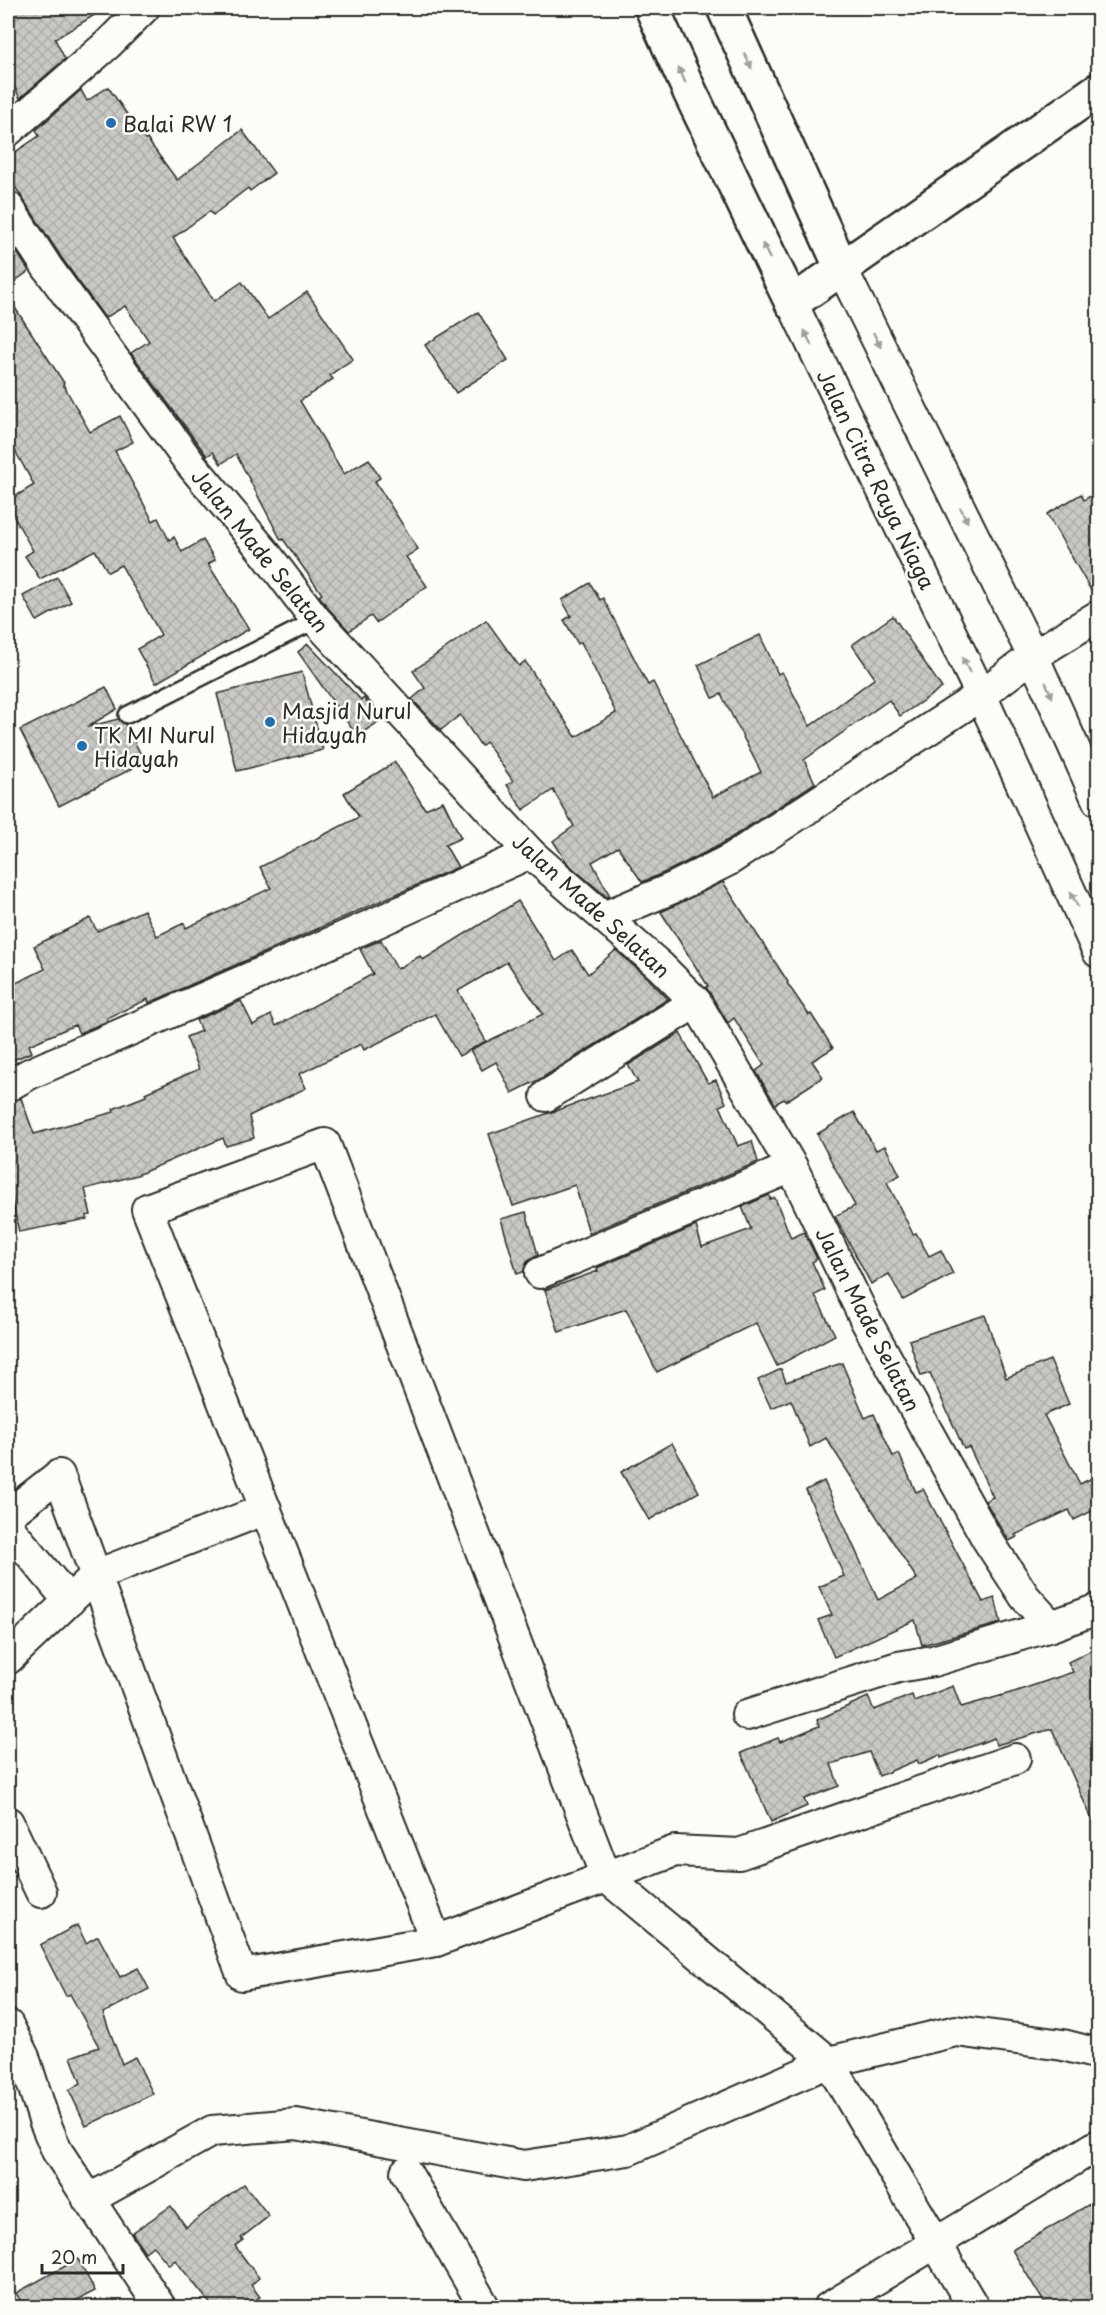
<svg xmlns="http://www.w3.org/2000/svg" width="1106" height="2315" font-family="'Playpen Sans',sans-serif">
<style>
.building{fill:url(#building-cross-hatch);stroke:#2b2b2b;stroke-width:1.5}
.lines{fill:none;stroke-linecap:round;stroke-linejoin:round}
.lane-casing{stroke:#2b2b2b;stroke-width:20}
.street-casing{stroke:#2b2b2b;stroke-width:34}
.secondary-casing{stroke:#2b2b2b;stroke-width:38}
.lane{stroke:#fdfcf7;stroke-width:15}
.street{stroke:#fdfcf7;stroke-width:30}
.secondary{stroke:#fdfcf7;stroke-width:33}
.oneway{fill:#9e9e9b}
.poi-dot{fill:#1f6fb2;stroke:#fdfcf7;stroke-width:2}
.labels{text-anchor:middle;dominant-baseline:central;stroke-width:5;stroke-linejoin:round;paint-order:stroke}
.poi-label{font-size:21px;fill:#2b2b2b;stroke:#fdfcf7;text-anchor:start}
.street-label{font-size:21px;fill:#2b2b2b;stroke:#fdfcf7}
</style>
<defs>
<pattern id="building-cross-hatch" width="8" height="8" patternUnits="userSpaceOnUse" patternTransform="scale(1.5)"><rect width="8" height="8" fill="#c9c8c4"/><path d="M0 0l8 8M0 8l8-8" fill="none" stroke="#adaca9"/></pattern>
</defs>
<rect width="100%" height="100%" fill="#fdfcf7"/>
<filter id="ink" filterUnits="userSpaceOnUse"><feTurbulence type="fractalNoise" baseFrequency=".0167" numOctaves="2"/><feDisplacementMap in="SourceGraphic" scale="12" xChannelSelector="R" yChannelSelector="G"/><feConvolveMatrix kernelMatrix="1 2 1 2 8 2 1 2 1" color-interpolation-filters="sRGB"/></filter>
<g filter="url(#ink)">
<g class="building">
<path d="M8,8H106L55,39L65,59L20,98L8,74Z"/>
<path d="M108,87L145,140L147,139L177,180L242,130L274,173L250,191L248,188L213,215L210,211L173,238L214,301L242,282L268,319L307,292L353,359L330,375L333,379L300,401L344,474L369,459L380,478L375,481L418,549L406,557L427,586L376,623L371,616L349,631L329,609L319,596L322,594L283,539L281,540L236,454L221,464L213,452L207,456L204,452L131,353L149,341L125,306L105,318L61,257L8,176V157L39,136L36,130L81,90L87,101Z"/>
<path d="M17,252L29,271L8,286V259Z"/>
<path d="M8,297L64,383L63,384L90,432L120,416L133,442L115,451L153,521L158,518L169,540L174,537L182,552L203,540L215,560L208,564L249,629L156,683L137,649L161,635L121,565L108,572L95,550L40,579L25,556L33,551L8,506V501L34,485L8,438Z"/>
<path d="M478,312L508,360L456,393L425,345Z"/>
<path d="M1098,491V599H1096L1047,514L1081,494L1084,500Z"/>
<path d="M57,577L71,602L37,621L23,596Z"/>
<path d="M590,583L600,600L603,598L648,685L653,682L713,797L761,772L721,694L713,698L698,665L760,635L778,674L782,672L810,726L875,678L852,645L893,616L942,688L900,716L889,700L804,760L815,783L720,845L668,871L642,882L618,847L592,862L610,896L607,897L568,864L553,841L574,826L553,790L523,810L507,785L513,781L486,742L481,746L460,715L441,730L412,699L425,688L413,671L486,620L519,666L525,661L576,737L616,713L581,642L578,644L564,620L571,616L562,600Z"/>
<path d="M308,644L361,700L364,698L380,721L357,736L298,652Z"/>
<path d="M302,672L323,750L237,771L217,694Z"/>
<path d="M106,687L117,709L87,727L118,719L125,724L145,762L59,806L20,730Z"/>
<path d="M395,762L425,809L443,801L461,838L445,845L458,867L149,1003L148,999L107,1018L108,1021L79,1033L75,1025L29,1045L32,1052L8,1062V987L45,969L34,946L90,918L97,931L144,910L157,936L184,923L186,928L271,888L260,867L359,817L344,793Z"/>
<path d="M723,882L788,982L787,983L809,1015L811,1014L833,1048L812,1061L823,1077L786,1101L784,1099L775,1104L756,1071L764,1065L734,1018L728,1023L706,987L708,986L661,912Z"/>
<path d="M518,901L556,961L572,950L588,974L616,950L648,979L668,999L542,1078L512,1093L496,1062L482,1070L470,1050L543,1014L507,962L458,991L486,1041L459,1056L435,1014L364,1050L361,1044L299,1074L306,1088L249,1116L254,1138L226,1146L223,1138L137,1175L85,1189L91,1215L86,1216L87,1219L19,1232L8,1182V1103L21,1098L34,1134L114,1112L113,1109L146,1096L145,1093L199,1069L186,1037L201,1031L196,1020L241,1001L253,1025L271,1015L276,1026L373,974L360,949L381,940L397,969L420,956L423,960Z"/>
<path d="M680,1033L708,1083L716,1080L726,1103L720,1106L738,1146L752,1141L758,1162L589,1233L575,1185L513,1206L489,1134L638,1082L628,1065Z"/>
<path d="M854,1112L876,1150L885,1146L900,1175L887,1182L913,1234L916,1233L929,1256L941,1250L953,1274L903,1300L889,1274L871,1284L835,1216L855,1206L817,1134Z"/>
<path d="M769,1195L770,1199L775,1198L791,1238L804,1232L817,1259L812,1262L825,1290L815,1295L835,1335L777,1366L756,1323L657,1372L626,1309L559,1332L545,1290L598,1271L597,1268L696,1226L702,1247L751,1229L742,1207Z"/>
<path d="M526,1212L538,1255L527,1262L523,1272L517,1274L501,1219Z"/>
<path d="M985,1315L1006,1378L1050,1360L1069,1404L1044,1415L1080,1484L1098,1475V1508L1074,1520L1069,1510L1015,1535L1017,1537L1009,1541L985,1501L993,1497L969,1447L964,1449L930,1373L921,1376L909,1340Z"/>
<path d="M842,1363L865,1418L874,1414L893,1456L899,1454L916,1492L923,1489L983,1602L995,1598L1001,1623L922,1645L915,1620L834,1657L818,1620L832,1615L819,1587L844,1576L806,1490L824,1481L878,1600L917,1579L826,1438L810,1447L791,1400L771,1408L758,1380L781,1369L786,1382Z"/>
<path d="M672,1443L699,1492L649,1520L621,1472Z"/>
<path d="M1098,1647V1833L1052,1729L996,1745L994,1738L941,1758L940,1755L919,1764L917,1760L879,1776L869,1752L831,1764L839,1786L804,1799L807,1806L771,1822L741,1753L778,1738L780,1742L819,1726L817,1720L868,1697L874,1710L912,1695L914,1701L953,1686L961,1707L1014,1692L1073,1672L1068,1662Z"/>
<path d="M77,1925L86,1943L98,1936L120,1977L138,1968L149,1989L103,2013L122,2064L135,2057L153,2094L86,2126L69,2090L81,2083L71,2057L99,2047L70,1994L66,1996L40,1945Z"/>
<path d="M244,2184L269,2216L241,2238L243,2240L235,2246L259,2278L251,2285L260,2297L257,2299L263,2307H213L175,2260L169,2265L153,2246L145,2252L132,2233L171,2206L186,2227Z"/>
<path d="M1098,2199V2307H1047L1012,2250Z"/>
<path d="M78,2259L95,2291L64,2307H24L16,2293Z"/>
</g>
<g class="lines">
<g class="lane-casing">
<path id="lane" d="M127,715L316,620"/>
</g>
<g class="street-casing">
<g id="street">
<path d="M8,131L108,44L144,8"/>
<path d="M8,207L47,267L190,463L266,554L316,620L530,853L660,966L696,1002L792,1167L866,1321L987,1539L1025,1597L1051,1626L1098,1609"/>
<path d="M842,269L1033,656L1098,801"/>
<path d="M792,303L981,695L1098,952"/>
<path d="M604,917L675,887L729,860L981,695L1033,656L1098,616"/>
<path d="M8,1086L29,1074L369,926L530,853"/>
<path d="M546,1096L696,1002"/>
<path d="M540,1273L792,1167"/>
<path d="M8,1515L59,1475L242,1975L436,1941L675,1851L739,1854L1015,1759"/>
<path d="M8,1527L69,1601"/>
<path d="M8,1659L96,1575L266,1509"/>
<path d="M747,1715L898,1667L933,1661L1051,1626"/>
<path d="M8,1822L41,1892"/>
<path d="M436,1941L147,1209L325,1144L606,1877L829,2062L974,2308"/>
<path d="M8,2025L24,2057L44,2120L57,2151L161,2308"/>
<path d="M406,2172L485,2308"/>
<path d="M88,2200L212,2131L296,2124L524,2166L628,2150L829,2062L956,2031L1063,2045L1098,2054"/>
<path d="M828,2308L1098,2145"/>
</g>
</g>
<g class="secondary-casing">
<g id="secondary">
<path d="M652,8L690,92L792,303L1098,90"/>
<path d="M724,8L842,269"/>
</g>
</g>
<use href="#lane" class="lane"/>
<use href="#street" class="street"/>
<use href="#secondary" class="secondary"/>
</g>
<defs><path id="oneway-solid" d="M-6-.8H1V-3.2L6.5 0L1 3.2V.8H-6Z" transform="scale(1.5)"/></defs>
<g class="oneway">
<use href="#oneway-solid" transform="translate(748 61) rotate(65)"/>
<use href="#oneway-solid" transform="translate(682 75) rotate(-114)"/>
<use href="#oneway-solid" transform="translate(766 251) rotate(-116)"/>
<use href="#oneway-solid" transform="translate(808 338) rotate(-116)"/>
<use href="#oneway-solid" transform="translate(877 340) rotate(64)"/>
<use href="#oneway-solid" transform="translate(964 515) rotate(64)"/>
<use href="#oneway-solid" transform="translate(966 665) rotate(-116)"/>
<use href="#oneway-solid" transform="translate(1049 690) rotate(66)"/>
<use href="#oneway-solid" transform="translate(1074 899) rotate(-115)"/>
</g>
</g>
<g class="poi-dot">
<circle cx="111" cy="123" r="6"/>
<circle cx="270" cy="722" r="6"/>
<circle cx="82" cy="746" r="6"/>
</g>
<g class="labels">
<g class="poi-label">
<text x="123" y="123">Balai RW 1</text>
<text x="282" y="710">Masjid Nurul<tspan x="282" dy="24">Hidayah</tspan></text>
<text x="94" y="734">TK MI Nurul<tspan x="94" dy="24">Hidayah</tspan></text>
</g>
<g class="street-label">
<text transform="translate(877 479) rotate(64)">Jalan Citra Raya Niaga</text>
<text transform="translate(261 550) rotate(51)">Jalan Made Selatan</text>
<text transform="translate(592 905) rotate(42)">Jalan Made Selatan</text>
<text transform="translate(869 1319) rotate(63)">Jalan Made Selatan</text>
</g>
</g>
<rect width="1106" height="2315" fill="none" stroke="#fdfcf7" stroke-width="30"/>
<rect x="15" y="15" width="1076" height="2285" fill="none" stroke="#2b2b2b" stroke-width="2" filter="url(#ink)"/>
<path d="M42 2264v9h81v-9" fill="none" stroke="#2b2b2b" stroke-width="3"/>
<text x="51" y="2264" font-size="18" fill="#2b2b2b" stroke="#fdfcf7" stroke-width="4.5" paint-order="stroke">20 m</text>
</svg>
